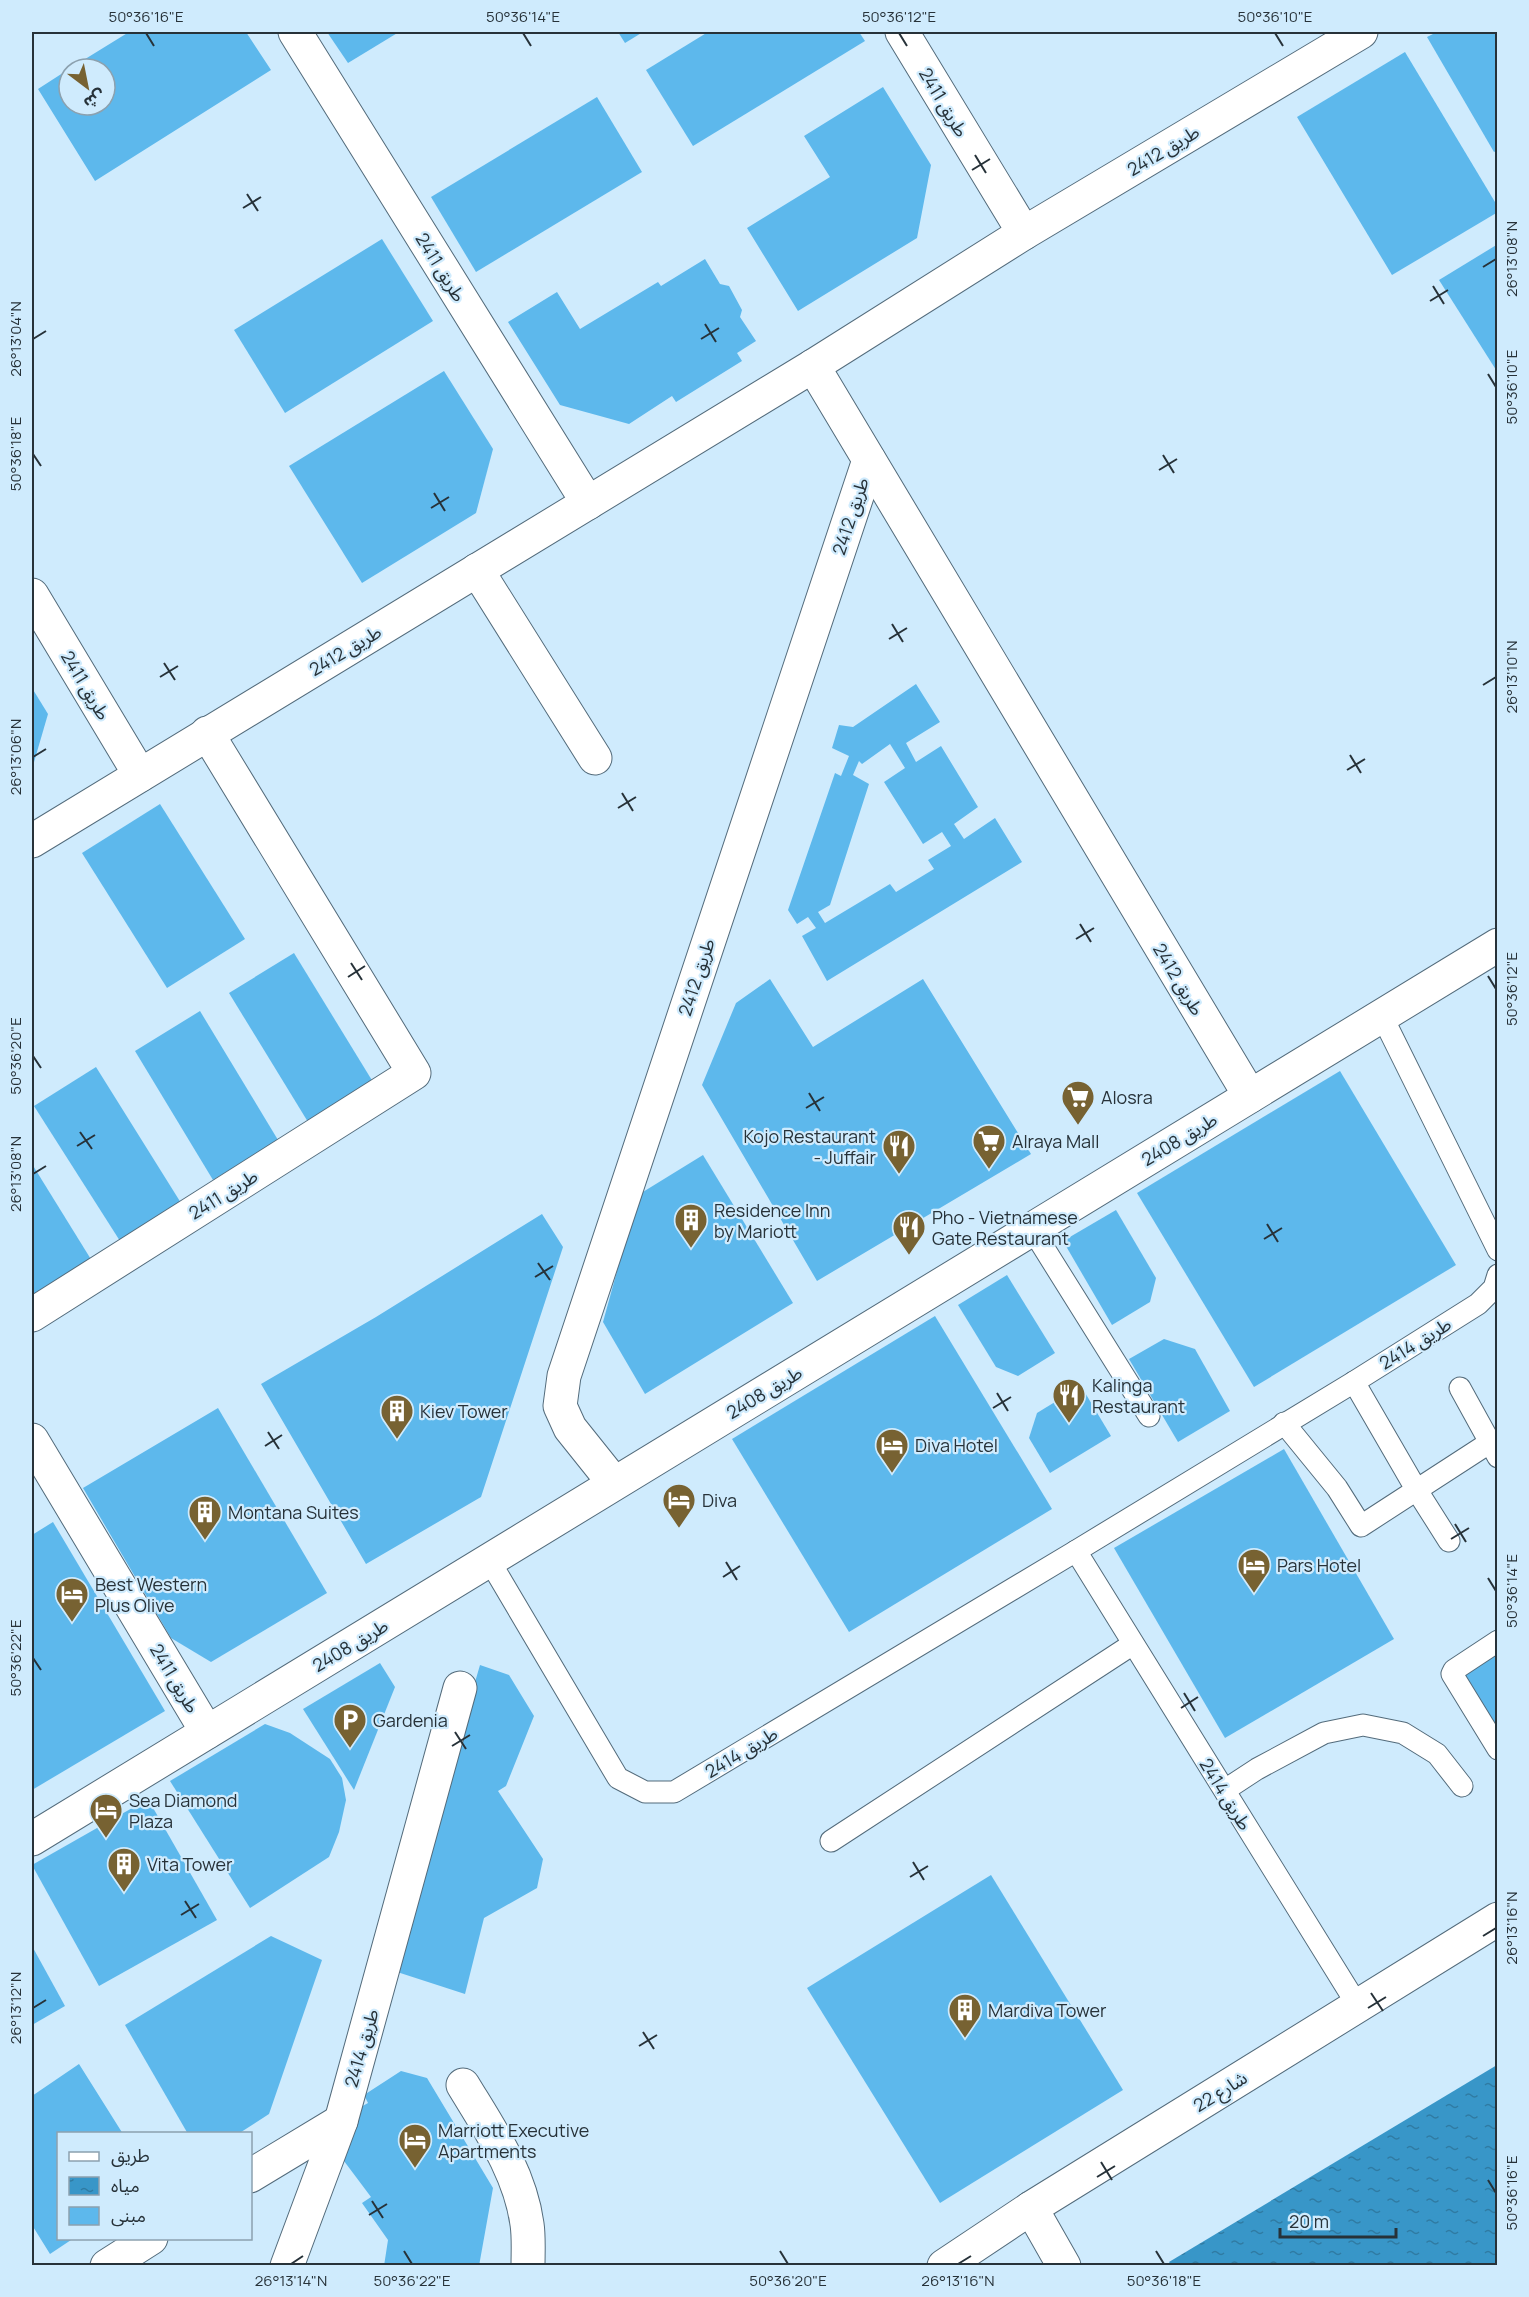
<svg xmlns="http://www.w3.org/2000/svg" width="1529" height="2297" font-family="Manrope,'Noto Sans Arabic',sans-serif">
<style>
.water{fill:url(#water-ripples)}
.building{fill:#5db8ec;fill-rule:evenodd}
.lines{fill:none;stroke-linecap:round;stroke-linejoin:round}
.lane-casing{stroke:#536b7b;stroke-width:23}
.street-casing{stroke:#536b7b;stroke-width:35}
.lane{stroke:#fff;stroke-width:21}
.street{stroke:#fff;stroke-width:33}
.ticks{fill:none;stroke:#273239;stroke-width:2}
.labels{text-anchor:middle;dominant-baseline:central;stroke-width:4.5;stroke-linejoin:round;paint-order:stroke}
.street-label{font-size:18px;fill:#273239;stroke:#cfebfd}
.poi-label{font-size:18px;fill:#273239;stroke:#cfebfd;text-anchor:start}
.neatline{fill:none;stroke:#273239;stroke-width:2}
.ticks-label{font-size:15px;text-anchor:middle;fill:#273239}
</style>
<defs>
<pattern id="water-ripples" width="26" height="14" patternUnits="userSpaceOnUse" patternTransform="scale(1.5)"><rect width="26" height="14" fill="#3896c8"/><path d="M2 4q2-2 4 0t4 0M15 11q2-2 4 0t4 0" fill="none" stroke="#2f7ba3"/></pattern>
</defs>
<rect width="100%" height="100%" fill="#cfebfd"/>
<path class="water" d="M1497,2065V2265H1171L1169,2262Z"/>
<g class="building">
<path d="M129,32H246L271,70L95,181L38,89L69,69V105H105V69H69Z"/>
<path d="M327,32H399L348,63Z"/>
<path d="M618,32H643L625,43Z"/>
<path d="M708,32H859L865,41L693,146L646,70Z"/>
<path d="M1437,32H1498V150L1494,152L1427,37Z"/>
<path d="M1405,52L1498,207V212L1392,275L1297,117Z"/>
<path d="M883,87L931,165L917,238L798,311L747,228L830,177L804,136Z"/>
<path d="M597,97L642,172L476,272L431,197Z"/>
<path d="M382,239L433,321L285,413L234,330Z"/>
<path d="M1498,244V373L1439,280Z"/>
<path d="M705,259L720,284L729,286L742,310L740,317L756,341L737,353L742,361L676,402L672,396L629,424L560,405L508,322L557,292L580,329L658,282L661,286Z"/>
<path d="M444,371L493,449L476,513L362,583L289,466Z"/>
<path d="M916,684L940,722L906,743L916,762L941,746L978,807L954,824L964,839L995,818L1022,862L827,981L802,936L816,928L808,917L797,924L788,910L835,773L841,776L849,756L832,748L839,725L853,727ZM890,744L905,768L884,782L923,844L942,832L951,846L928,860L934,869L896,892L890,884L825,923L818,912L830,905L869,784L853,775L859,761L862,764Z"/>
<path d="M32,688L48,714L32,769Z"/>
<path d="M160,804L245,939L167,988L82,853Z"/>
<path d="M294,953L373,1082L308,1122L229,993Z"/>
<path d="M770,979L813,1047L923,979L1031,1154L817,1281L702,1085L736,1003Z"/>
<path d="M200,1011L278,1140L213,1180L135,1051Z"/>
<path d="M96,1067L181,1203L120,1241L34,1106Z"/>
<path d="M1340,1071L1456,1265L1254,1387L1137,1193Z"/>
<path d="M703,1155L793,1303L645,1394L603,1322L638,1195Z"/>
<path d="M32,1164L92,1261L32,1301Z"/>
<path d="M1116,1210L1156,1278L1150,1302L1112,1325L1063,1241Z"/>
<path d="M542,1214L563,1247L481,1497L366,1564L261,1384L376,1317Z"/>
<path d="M1007,1275L1055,1353L1018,1376L996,1367L958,1305Z"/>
<path d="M935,1316L1052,1509L849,1632L732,1439Z"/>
<path d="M1164,1339L1195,1349L1230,1411L1178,1442L1129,1359Z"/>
<path d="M1081,1386L1111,1436L1050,1473L1029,1438L1037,1413Z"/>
<path d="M218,1408L327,1593L211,1662L171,1638L83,1488Z"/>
<path d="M1284,1449L1394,1639L1225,1738L1114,1548Z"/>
<path d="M53,1522L165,1711L32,1790V1535Z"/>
<path d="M1498,1651V1744L1457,1676Z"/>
<path d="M380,1663L395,1687L354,1790L303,1709Z"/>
<path d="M480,1665L509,1675L534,1716L506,1786L498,1791L543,1859L537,1888L484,1918L465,1994L391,1970Z"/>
<path d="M265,1724L290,1733L330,1759L342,1778L346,1800L339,1832L329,1857L250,1908L170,1781Z"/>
<path d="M148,1799L217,1920L99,1986L32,1865Z"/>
<path d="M991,1875L1123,2090L940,2203L807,1988Z"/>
<path d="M271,1936L322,1960L269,2114L238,2134H188L125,2025Z"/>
<path d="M32,1946L65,2006L32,2025Z"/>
<path d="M79,2064L123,2134H58V2238H74L50,2254L32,2225V2096Z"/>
<path d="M401,2071L427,2078L493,2188L479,2266H384L388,2240L362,2203L371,2197L335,2149L352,2112L368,2103L364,2095Z"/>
</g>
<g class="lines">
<g class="lane-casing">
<g id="lane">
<path d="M1382,1016L1498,1250"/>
<path d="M1032,1229L1149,1416"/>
<path d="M1354,1382L1416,1489L1449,1541"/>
<path d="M1460,1388L1498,1457"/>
<path d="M1284,1423L1337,1488L1361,1526L1489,1443"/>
<path d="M1076,1551L1354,1382L1478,1304L1494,1288L1498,1275"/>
<path d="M489,1560L618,1778L645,1792H674L1076,1551L1358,2006"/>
<path d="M1498,1641L1454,1670L1452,1674L1498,1749"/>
<path d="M1225,1790L1257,1769L1324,1733L1363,1725L1403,1733L1437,1754L1462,1786"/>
<path d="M831,1841L1133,1644"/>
</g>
</g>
<g class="street-casing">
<g id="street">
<path d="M295,32L588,503"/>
<path d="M902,32L1024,233"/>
<path d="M813,366L1250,1096"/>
<path d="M477,570L595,758"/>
<path d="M32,595L140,775"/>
<path d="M32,841L813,366L1024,233L1361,32"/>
<path d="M32,1315L414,1073L207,733"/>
<path d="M32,1440L207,1732"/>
<path d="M614,1483L570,1428L560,1406L564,1376L869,460"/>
<path d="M32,1839L1498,945"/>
<path d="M463,2085C489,2128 520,2172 527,2224C529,2237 528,2252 528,2266"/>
<path d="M250,2176L341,2121"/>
<path d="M1031,2208L1064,2266"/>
<path d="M107,2266L151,2238"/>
<path d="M287,2266L341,2121L460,1688"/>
<path d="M944,2266L1031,2208L1498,1919"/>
</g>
</g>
<use href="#lane" class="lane"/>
<use href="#street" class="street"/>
</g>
<path class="ticks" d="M146,33L154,46M523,33L531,46M899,33L907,46M1275,33L1283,46M975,155L986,173M972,170L990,159M247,194L258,211M243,208L261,197M1483,267L1496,259M1433,286L1444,304M1430,301L1448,290M705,324L716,342M33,339L46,331M701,339L719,328M1488,374L1496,387M33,454L41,466M1163,455L1174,473M1159,470L1177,459M434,493L445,511M431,508L449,497M892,624L903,642M889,639L907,628M164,663L175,680M160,677L178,666M1483,685L1496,677M1350,755L1361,773M33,757L46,749M1347,770L1365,759M622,793L633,811M618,808L636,797M1080,924L1091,942M1076,939L1094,928M351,963L362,980M1488,976L1496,989M348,977L365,966M33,1056L41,1068M809,1093L820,1111M806,1108L824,1097M80,1132L92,1149M77,1146L95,1135M33,1174L46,1166M1267,1224L1278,1242M1264,1239L1282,1228M538,1263L550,1280M535,1277L553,1266M997,1393L1008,1411M993,1408L1011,1397M268,1432L279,1449M265,1446L282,1435M1455,1524L1466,1542M1451,1539L1469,1528M726,1562L737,1580M723,1577L740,1566M1488,1578L1496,1591M33,1658L41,1670M1184,1693L1195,1711M1181,1708L1198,1697M455,1732L466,1749M452,1746L470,1735M913,1862L924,1880M910,1877L928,1866M185,1901L196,1918M181,1915L199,1904M1483,1936L1496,1928M1371,1993L1383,2011M33,2008L46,2000M1368,2008L1386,1997M643,2032L654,2049M639,2046L657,2035M1101,2162L1112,2180M1097,2177L1115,2166M1488,2180L1496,2193M372,2201L383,2218M369,2215L387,2204M404,2251L412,2264M780,2251L788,2264M1156,2251L1164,2264M291,2264L303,2256M958,2264L971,2256"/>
<defs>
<g id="supermarket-pin" transform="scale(1.725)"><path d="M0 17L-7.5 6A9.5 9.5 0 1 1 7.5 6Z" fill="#776232" stroke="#cfebfd"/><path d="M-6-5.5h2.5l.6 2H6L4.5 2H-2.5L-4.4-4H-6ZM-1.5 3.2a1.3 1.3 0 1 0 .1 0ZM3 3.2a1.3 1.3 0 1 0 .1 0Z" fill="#fff"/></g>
<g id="restaurant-pin" transform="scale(1.725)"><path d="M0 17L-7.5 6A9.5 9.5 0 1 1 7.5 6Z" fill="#776232" stroke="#cfebfd"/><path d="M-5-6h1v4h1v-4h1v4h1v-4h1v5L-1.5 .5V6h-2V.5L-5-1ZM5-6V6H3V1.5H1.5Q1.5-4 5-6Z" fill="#fff"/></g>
<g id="building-pin" transform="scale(1.725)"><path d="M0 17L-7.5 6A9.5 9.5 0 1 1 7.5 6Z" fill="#776232" stroke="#cfebfd"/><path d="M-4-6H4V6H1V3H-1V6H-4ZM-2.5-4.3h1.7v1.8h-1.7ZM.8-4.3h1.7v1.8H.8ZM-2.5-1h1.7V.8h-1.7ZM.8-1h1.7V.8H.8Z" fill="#fff"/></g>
<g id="hotel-pin" transform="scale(1.725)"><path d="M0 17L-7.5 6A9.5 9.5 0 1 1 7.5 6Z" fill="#776232" stroke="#cfebfd"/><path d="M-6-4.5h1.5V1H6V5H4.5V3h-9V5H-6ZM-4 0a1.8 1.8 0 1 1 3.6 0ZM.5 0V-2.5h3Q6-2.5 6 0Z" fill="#fff"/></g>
<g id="parking-pin" transform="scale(1.725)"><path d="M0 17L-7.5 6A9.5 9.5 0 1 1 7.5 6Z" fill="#776232" stroke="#cfebfd"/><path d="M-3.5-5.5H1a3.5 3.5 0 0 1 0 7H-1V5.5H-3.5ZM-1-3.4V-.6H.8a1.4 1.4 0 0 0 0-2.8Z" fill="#fff"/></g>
</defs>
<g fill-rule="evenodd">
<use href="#supermarket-pin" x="1078" y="1097"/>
<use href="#supermarket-pin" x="989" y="1141"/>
<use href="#restaurant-pin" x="899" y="1146"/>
<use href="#building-pin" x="691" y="1220"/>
<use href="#restaurant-pin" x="909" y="1227"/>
<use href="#restaurant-pin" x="1069" y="1395"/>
<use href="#building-pin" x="397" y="1411"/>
<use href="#hotel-pin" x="892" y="1445"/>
<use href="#hotel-pin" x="679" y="1500"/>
<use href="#building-pin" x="205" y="1512"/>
<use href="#hotel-pin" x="1254" y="1565"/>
<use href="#hotel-pin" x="72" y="1594"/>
<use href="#parking-pin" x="350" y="1720"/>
<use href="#hotel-pin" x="106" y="1810"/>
<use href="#building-pin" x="124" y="1864"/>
<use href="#building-pin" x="965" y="2010"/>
<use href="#hotel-pin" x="415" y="2140"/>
</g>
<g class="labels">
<g class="street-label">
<text transform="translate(944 102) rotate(59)">طريق 2411</text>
<text transform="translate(1163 150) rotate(-31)">طريق 2412</text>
<text transform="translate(441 267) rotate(58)">طريق 2411</text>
<text transform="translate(850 516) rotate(-72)">طريق 2412</text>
<text transform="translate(345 650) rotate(-31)">طريق 2412</text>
<text transform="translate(86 685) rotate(59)">طريق 2411</text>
<text transform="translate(696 977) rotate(-72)">طريق 2412</text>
<text transform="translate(1179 979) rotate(59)">طريق 2412</text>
<text transform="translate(1179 1139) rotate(-31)">طريق 2408</text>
<text transform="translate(223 1194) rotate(-32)">طريق 2411</text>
<text transform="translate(1415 1343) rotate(-32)">طريق 2414</text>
<text transform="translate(764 1392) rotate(-31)">طريق 2408</text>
<text transform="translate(350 1645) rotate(-31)">طريق 2408</text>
<text transform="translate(175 1678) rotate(59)">طريق 2411</text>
<text transform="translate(741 1752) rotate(-31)">طريق 2414</text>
<text transform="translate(1226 1794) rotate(58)">طريق 2414</text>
<text transform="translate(361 2048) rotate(-74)">طريق 2414</text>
<text transform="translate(1220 2091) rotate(-32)">شارع 22</text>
</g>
<g class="poi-label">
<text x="1101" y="1097">Alosra</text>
<text x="876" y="1136" text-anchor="end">Kojo Restaurant<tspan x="876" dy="21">- Juffair</tspan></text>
<text x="1012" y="1141">Alraya Mall</text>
<text x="714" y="1210">Residence Inn<tspan x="714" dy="21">by Mariott</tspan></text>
<text x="932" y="1217">Pho - Vietnamese<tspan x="932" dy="21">Gate Restaurant</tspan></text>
<text x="1092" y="1385">Kalinga<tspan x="1092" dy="21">Restaurant</tspan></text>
<text x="420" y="1411">Kiev Tower</text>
<text x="915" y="1445">Diva Hotel</text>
<text x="702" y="1500">Diva</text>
<text x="228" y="1512">Montana Suites</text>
<text x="1277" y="1565">Pars Hotel</text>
<text x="95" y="1584">Best Western<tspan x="95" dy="21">Plus Olive</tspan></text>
<text x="373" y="1720">Gardenia</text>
<text x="129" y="1800">Sea Diamond<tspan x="129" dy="21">Plaza</tspan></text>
<text x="147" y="1864">Vita Tower</text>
<text x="988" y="2010">Mardiva Tower</text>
<text x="438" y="2130">Marriott Executive<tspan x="438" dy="21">Apartments</tspan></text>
</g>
</g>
<rect width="1529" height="2297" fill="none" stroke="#cfebfd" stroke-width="66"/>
<rect x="57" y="2132" width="195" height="108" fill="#cfebfd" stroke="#8ca1af" stroke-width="1.5"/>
<rect x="69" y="2152" width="30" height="9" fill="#ffffff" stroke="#8ca1af" stroke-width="1.5"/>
<text x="111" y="2162" font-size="18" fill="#273239">طريق</text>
<rect x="69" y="2177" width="30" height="18" fill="url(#water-ripples)" stroke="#8ca1af" stroke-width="1.5"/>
<text x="111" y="2192" font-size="18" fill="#273239">مياه</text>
<rect x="69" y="2207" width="30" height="18" fill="#5db8ec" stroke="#8ca1af" stroke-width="1.5"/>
<text x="111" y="2222" font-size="18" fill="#273239">مبنى</text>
<g transform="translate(87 87) rotate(148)"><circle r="28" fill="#cfebfd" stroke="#8ca1af" stroke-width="1.5"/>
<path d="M0-4.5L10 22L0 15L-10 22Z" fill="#776232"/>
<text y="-9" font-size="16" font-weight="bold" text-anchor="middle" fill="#273239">ش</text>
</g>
<path d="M1280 2228v9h116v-9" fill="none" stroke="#273239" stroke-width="3"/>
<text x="1289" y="2228" font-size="18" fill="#273239" stroke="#cfebfd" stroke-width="4.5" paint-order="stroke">20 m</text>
<rect x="33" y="33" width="1463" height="2231" class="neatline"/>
<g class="ticks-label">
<text x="146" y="22">50°36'16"E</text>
<text x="523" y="22">50°36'14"E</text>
<text x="899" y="22">50°36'12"E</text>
<text x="1275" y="22">50°36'10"E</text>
<text transform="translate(1512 259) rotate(-90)" y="5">26°13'08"N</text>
<text transform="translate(16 339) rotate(-90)" y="5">26°13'04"N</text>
<text transform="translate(1512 387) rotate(-90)" y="5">50°36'10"E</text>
<text transform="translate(16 454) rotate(-90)" y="5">50°36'18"E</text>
<text transform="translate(1512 677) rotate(-90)" y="5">26°13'10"N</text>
<text transform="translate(16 757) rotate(-90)" y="5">26°13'06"N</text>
<text transform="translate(1512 989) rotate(-90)" y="5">50°36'12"E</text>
<text transform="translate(16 1056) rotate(-90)" y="5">50°36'20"E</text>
<text transform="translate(16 1174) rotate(-90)" y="5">26°13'08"N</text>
<text transform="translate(1512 1591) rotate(-90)" y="5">50°36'14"E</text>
<text transform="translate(16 1658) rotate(-90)" y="5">50°36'22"E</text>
<text transform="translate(1512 1928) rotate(-90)" y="5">26°13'16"N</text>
<text transform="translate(16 2008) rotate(-90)" y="5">26°13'12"N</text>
<text transform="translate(1512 2193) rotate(-90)" y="5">50°36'16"E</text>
<text x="291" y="2286">26°13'14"N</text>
<text x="412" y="2286">50°36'22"E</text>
<text x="788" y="2286">50°36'20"E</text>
<text x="958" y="2286">26°13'16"N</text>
<text x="1164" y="2286">50°36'18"E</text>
</g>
</svg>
